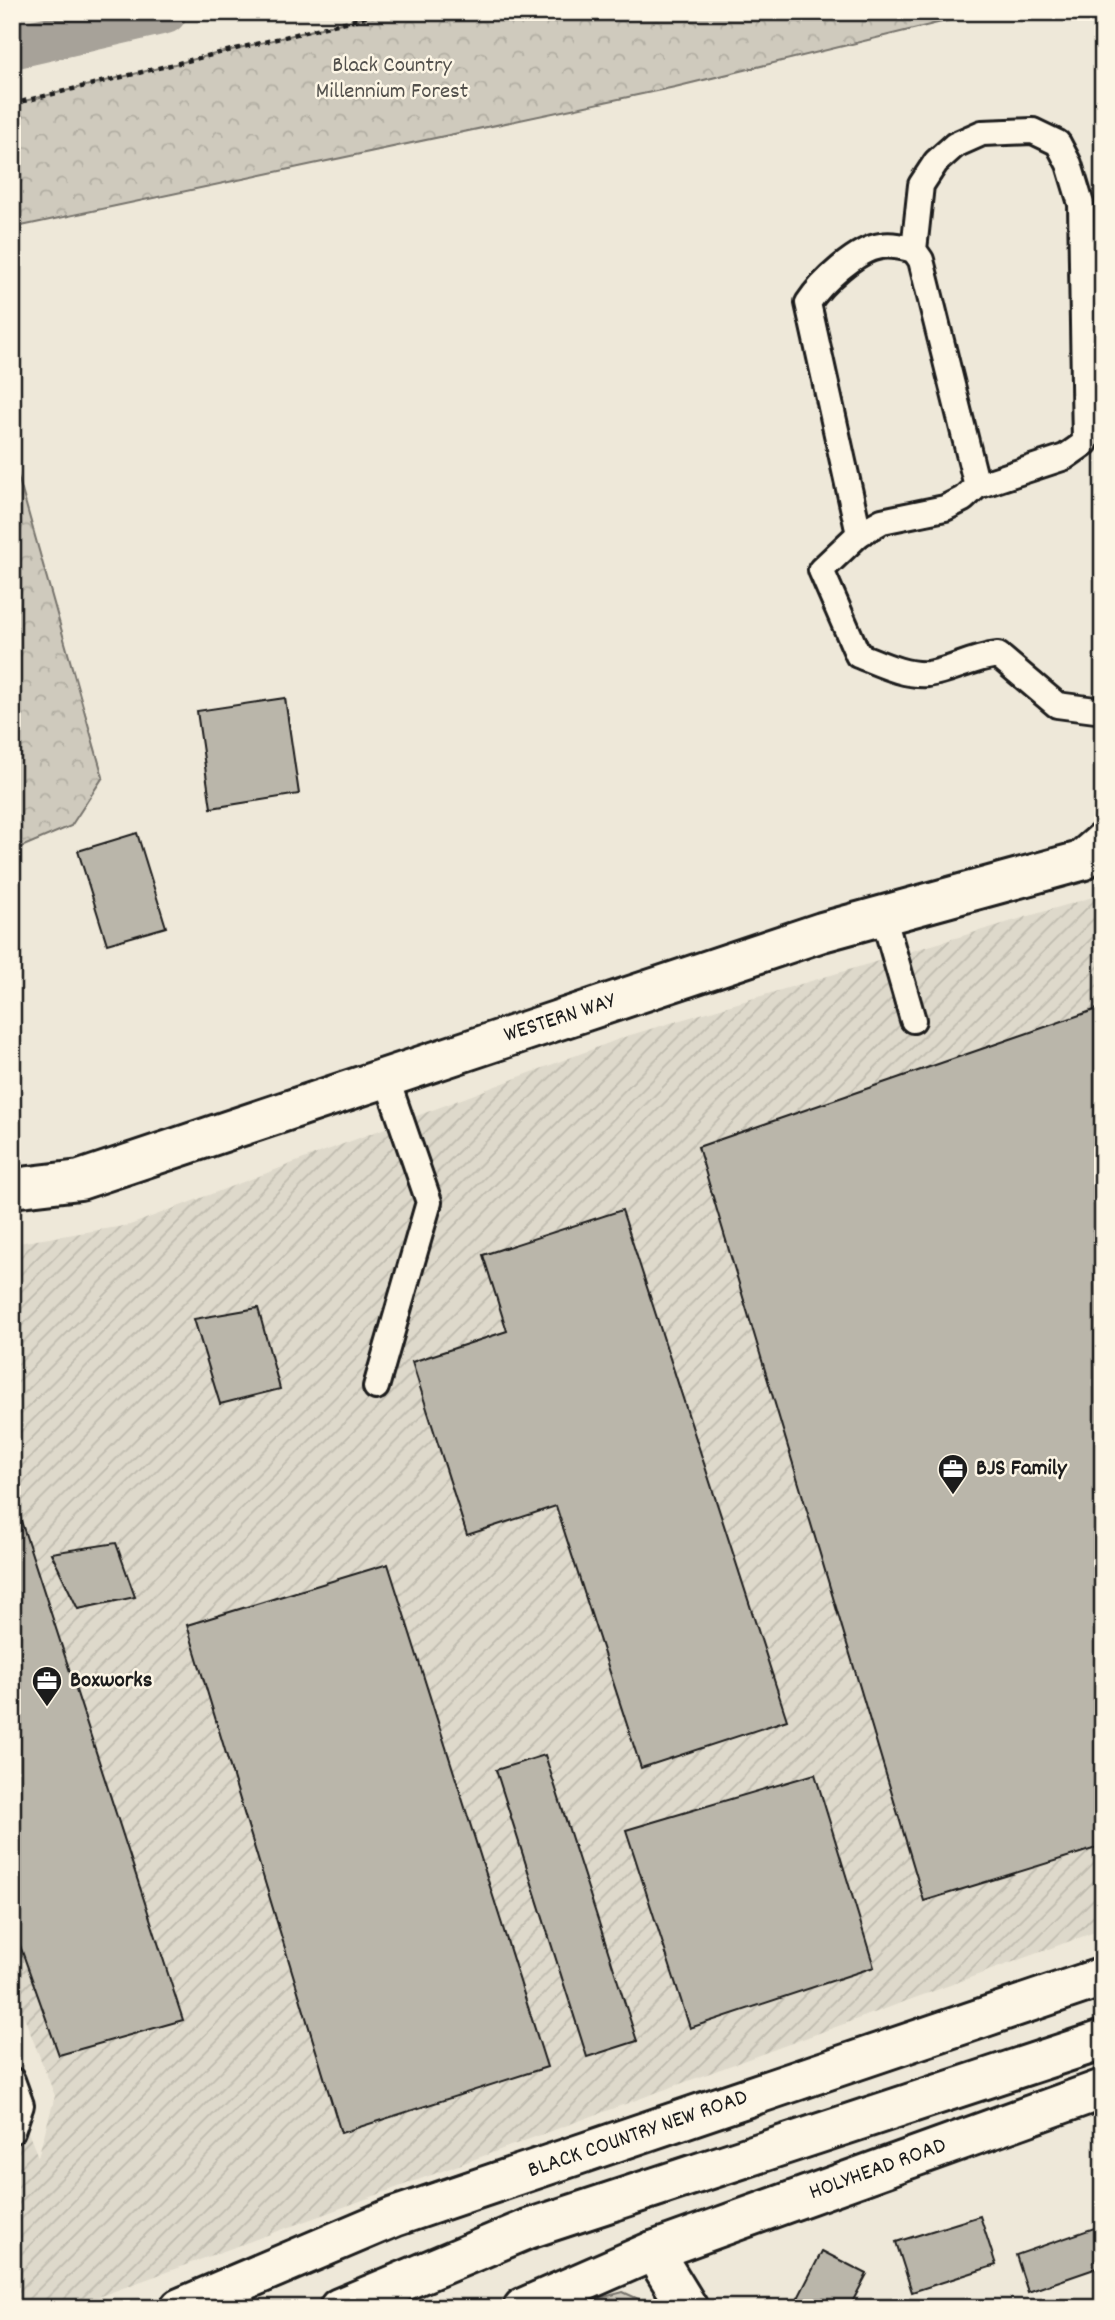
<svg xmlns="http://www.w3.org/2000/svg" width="1115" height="2320" font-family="Dekko,sans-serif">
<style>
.industrial{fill:url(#industrial-furrows)}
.grass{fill:url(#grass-tufts);stroke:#76736c;stroke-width:2}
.forest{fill:url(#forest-crowns);stroke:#76736c;stroke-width:2}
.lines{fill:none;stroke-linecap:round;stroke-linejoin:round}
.canal{stroke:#a7a299;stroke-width:44}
.building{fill:#bab6aa;stroke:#1c1c1c;stroke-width:2}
.service-casing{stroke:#1c1c1c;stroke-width:30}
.minor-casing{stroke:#1c1c1c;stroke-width:44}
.trunk-casing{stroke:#1c1c1c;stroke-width:44}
.path{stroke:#1c1c1c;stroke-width:4.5;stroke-dasharray:5 5;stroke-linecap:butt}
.service{stroke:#fcf5e5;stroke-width:24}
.minor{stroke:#fcf5e5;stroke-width:38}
.trunk{stroke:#fcf5e5;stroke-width:38}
.labels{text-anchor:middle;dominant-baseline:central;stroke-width:5;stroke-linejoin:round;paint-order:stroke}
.park-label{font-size:23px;fill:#52504c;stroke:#fcf5e5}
.street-label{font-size:23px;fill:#1c1c1c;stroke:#fcf5e5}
.poi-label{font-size:23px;font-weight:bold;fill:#1c1c1c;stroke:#fcf5e5;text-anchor:start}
</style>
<defs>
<pattern id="industrial-furrows" width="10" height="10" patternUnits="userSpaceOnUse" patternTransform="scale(1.75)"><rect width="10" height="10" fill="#ded9cb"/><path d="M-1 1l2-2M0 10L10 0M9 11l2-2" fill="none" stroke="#bebaae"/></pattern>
<pattern id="grass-tufts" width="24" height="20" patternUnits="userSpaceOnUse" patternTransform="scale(1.75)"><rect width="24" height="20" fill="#cfcabd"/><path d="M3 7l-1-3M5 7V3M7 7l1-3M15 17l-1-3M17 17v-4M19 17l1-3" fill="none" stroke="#b1ada2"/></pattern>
<pattern id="forest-crowns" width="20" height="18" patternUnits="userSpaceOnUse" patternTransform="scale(1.75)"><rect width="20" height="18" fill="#cfcabd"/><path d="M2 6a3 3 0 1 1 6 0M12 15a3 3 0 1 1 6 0" fill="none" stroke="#b1ada2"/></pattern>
</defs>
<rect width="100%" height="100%" fill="#eee8d9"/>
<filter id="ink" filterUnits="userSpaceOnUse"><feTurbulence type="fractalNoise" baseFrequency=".0143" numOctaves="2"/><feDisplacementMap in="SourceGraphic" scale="14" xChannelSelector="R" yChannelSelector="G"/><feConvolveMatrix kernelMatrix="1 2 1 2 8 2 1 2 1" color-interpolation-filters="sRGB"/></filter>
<g filter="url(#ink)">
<path class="industrial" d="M1103,894V1929L68,2308H12V2092L38,2157L55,2096L12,1986V1244L130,1225L627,1036Z"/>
<path class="grass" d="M623,2292L658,2308H564L566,2307Z"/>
<g class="forest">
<path d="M386,12H983L675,87L12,228V104Z"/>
<path d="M12,427L14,462L103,777L71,826L12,851Z"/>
</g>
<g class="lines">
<path class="canal" d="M12,47L165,12"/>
</g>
<g class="building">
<path d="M285,698L299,794L211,808L197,711Z"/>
<path d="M137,833L166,927L107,944L78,851Z"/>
<path d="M1103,1007V1846L924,1901L698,1147Z"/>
<path d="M622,1210L787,1720L641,1768L556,1506L467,1535L412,1362L507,1331L483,1255Z"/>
<path d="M258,1308L280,1389L220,1404L194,1319Z"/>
<path d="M12,1493L183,2020L59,2055L12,1923Z"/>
<path d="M116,1543L135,1597L78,1609L51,1553Z"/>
<path d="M388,1564L547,2067L341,2133L187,1625Z"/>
<path d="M545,1755L637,2041L587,2057L496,1770Z"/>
<path d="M815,1774L874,1967L690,2028L626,1830Z"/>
<path d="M980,2216L996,2265L912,2292L896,2242Z"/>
<path d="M1100,2226L1103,2266L1028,2292L1016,2255Z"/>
<path d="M822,2251L867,2274L849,2308H793Z"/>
</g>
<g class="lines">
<g class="service-casing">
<g id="service">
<path d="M914,250C903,247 892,244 881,246C857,249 821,283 808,303L859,534L821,570L858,655C879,663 904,676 928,674C951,671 971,658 998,655L1057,705L1103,711"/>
<path d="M859,534L882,521L945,508L963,499L977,486L1065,457L1085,443L1081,204L1069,164L1058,143L1033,131L982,133L955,145L936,162L921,185L914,250L921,260L977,486"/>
<path d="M883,915L913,1020"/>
<path d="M376,1387L429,1202L386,1077"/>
<path d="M12,2080L21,2105L12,2131"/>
</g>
</g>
<g class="minor-casing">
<g id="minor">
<path d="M12,1188L80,1180L822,932L1081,861L1103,842"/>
<path d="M653,2251L688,2308"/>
<path d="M523,2308L653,2251L1103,2089"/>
</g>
</g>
<g class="trunk-casing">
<g id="trunk">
<path d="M180,2308L394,2217L1103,1977"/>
<path d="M339,2308L528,2229L1103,2040"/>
</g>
</g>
<path class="path" d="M12,104L386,12"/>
<use href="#service" class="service"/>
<use href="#minor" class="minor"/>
<use href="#trunk" class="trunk"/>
</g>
</g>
<defs>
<g id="office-pin" transform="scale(1.575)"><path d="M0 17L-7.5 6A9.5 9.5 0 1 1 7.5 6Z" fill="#1c1c1c" stroke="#fcf5e5"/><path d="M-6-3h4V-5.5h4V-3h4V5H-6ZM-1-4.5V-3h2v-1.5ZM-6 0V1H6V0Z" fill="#fff"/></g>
</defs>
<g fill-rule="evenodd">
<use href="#office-pin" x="953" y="1469"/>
<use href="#office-pin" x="47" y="1681"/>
</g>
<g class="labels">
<g class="park-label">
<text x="392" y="66">Black Country<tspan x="392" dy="26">Millennium Forest</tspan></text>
</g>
<g class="street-label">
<text transform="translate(560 1019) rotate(-18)">WESTERN WAY</text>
<text transform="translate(638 2135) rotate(-19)">BLACK COUNTRY NEW ROAD</text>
<text transform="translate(878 2170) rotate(-20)">HOLYHEAD ROAD</text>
</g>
<g class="poi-label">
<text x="976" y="1469">BJS Family</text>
<text x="70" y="1681">Boxworks</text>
</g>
</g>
<rect width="1115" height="2320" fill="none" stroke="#fcf5e5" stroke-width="42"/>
<rect x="21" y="21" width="1073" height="2278" fill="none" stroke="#1c1c1c" stroke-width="2.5" filter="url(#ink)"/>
</svg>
